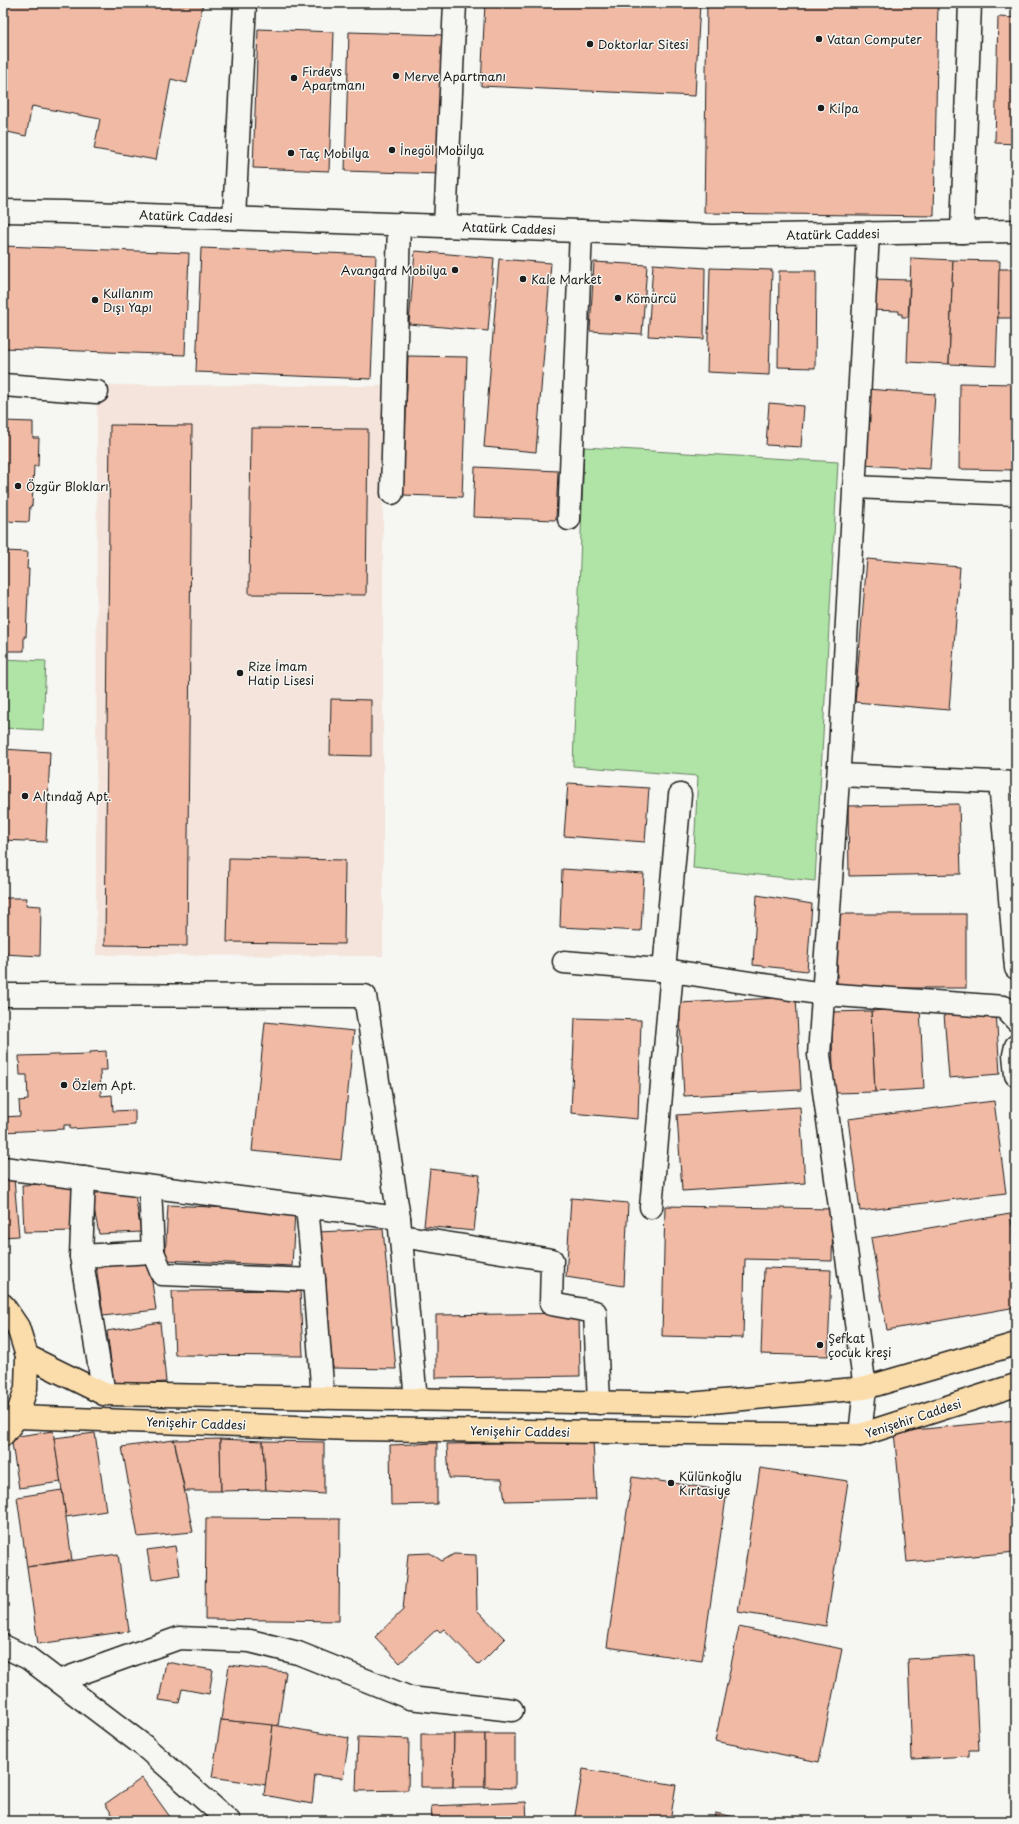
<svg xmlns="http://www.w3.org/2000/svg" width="1019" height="1824" font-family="'Playpen Sans',sans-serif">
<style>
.built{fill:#f4e4db}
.green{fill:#afe4a6;stroke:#668061}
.building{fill:#f0baa4;stroke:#1c1c1c}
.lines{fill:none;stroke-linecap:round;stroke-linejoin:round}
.minor-casing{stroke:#1c1c1c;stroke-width:25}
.major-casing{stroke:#1c1c1c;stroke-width:25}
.minor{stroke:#f6f6f2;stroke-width:22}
.major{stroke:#fbddab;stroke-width:22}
.poi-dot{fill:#1c1c1c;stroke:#f6f6f2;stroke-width:1.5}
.labels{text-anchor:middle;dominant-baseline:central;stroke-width:3;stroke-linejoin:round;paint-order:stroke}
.poi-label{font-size:12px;fill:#1c1c1c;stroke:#f6f6f2;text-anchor:start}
.street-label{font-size:12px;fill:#1c1c1c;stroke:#f6f6f2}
</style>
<rect width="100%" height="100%" fill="#f6f6f2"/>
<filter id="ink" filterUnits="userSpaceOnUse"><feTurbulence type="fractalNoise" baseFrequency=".025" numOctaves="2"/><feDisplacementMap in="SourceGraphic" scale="8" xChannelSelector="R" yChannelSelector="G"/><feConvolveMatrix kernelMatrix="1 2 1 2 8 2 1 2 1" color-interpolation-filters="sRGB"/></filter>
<g filter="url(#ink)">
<path class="built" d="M97,385L383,386V956L96,955Z"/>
<g class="green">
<path d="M584,447L838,462L815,881L693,868L698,776L573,766Z"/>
<path d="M3,659L46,661L43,730L3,728Z"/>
</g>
<g class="building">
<path d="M3,3H203L187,83L171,79L156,160L94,149L100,119L32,106L26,136L3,131Z"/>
<path d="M485,3H700L695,96L481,86Z"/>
<path d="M707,3H938L934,216L704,213Z"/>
<path d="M998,17L1016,18V144L995,143Z"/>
<path d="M258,29L334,32L329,171L253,168Z"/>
<path d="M349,32L445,35L441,174L345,171Z"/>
<path d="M3,246L189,253L185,355L3,348Z"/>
<path d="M201,248L376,255L371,379L196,372Z"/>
<path d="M415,251L494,258L488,331L409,324Z"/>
<path d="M911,258L953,260L949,364L907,362Z"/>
<path d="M499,259L551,263L536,452L484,447Z"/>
<path d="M953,260L1000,261L996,366L949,364Z"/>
<path d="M594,262L647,265L642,334L590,331Z"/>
<path d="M653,264L705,268L704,339L648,336Z"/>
<path d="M710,268L772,270L769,375L707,372Z"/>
<path d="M999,269H1016V318H998Z"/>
<path d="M779,271H816L815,368L778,367Z"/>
<path d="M872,279L910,280L908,317H902V314H899V311L871,310Z"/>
<path d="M408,356L467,357L462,497L403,495Z"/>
<path d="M960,383L1016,384V470L959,469Z"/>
<path d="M866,389L935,394L930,469L862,465Z"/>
<path d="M769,403L804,406L801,447L766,445Z"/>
<path d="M3,421L33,422V438H39L38,466H34L32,506H30L29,522L3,521Z"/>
<path d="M110,425L192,426L187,946L105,945Z"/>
<path d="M251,428L368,429L366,595L249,594Z"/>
<path d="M475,467L558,471L556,520L473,517Z"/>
<path d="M3,551L28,552L27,569H29L26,637L24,636V651H3Z"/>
<path d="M867,559L960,567L949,710L855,702Z"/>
<path d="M331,699L371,700V756L330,755Z"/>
<path d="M3,749L50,752L46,842L3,840Z"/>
<path d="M568,783L649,788L645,842L564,836Z"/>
<path d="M959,804L961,874L849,876L848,806Z"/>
<path d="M229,858L345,860L344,944L227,942Z"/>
<path d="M562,869L644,874L641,931L560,927Z"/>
<path d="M757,895L812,904L807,971L753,965Z"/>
<path d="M3,898H27L26,905L41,906L40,956L3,954Z"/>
<rect x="837" y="914" width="129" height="74"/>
<path d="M796,997L801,1090L684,1096L679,1003Z"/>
<path d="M920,1008L924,1089L875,1092L871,1011Z"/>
<path d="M871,1011L875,1092L834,1093L831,1012Z"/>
<path d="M996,1011L1000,1074L949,1078L944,1014Z"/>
<path d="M575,1018L641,1020L638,1119L571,1113Z"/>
<path d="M265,1022L354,1031L341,1160L252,1151Z"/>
<path d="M106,1051L107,1070H100L101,1096L112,1095L113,1111L135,1110V1125L70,1129V1125H64V1129L3,1132V1117L20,1116L19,1101L28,1100L27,1075H20L19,1056L90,1054V1052Z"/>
<path d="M994,1101L1006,1193L860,1211L848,1119Z"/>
<path d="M800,1107L805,1183L682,1191L677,1115Z"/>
<path d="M430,1169L480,1175L474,1231L424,1226Z"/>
<path d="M14,1179L19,1236L3,1237V1180Z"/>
<path d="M76,1183L78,1231L24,1232L22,1185Z"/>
<path d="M134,1188L141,1232L99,1234L91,1194Z"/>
<path d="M571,1198L628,1203L624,1286L566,1277Z"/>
<path d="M168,1205L295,1211L292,1266L165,1260Z"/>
<path d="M665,1206L833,1209L832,1261L745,1259L743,1338L662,1336Z"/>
<path d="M1010,1214L1016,1247V1307L887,1330L871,1238Z"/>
<path d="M383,1229L396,1369L333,1368L318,1232Z"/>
<path d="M149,1261L156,1310L103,1316L96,1265Z"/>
<path d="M764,1268L831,1270L828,1356L761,1354Z"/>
<path d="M300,1290L303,1356L175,1355L172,1291Z"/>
<path d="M579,1313L580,1376L436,1378V1315Z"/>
<path d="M160,1322L166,1382L114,1385L107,1331Z"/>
<path d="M1016,1420V1552L907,1562L894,1432Z"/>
<path d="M53,1431L61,1482L19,1488L11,1437Z"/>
<path d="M95,1433L106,1511L66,1517L54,1438Z"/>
<path d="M220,1439L221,1491H185L174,1440Z"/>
<path d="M220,1439L263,1441L266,1490L221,1491Z"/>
<path d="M174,1440L193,1532L138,1537L122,1447Z"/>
<path d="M263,1441L324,1442V1494L266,1490Z"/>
<path d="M593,1441L596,1499L505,1501L502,1479L449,1478L447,1444Z"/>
<path d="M437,1443V1504L391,1505L390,1445Z"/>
<path d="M760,1468L848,1481L826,1626L738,1612Z"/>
<path d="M632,1477L727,1491L702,1661L607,1647Z"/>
<path d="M62,1490L72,1560L27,1567L17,1497Z"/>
<path d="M206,1518L340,1519L339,1621L205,1619Z"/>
<path d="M175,1546L180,1575L152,1580L147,1550Z"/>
<path d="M430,1553L442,1561L454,1554L476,1555L477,1610L505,1639L479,1665L444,1629L440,1632L437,1629L400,1663L375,1637L403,1610L408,1554Z"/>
<path d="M118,1554L129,1631L38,1644L27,1567Z"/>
<path d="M3,1576L10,1578L3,1592Z"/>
<path d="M739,1627L842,1649L819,1762L715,1741Z"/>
<path d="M974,1655L979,1750H969V1756L912,1759L908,1659Z"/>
<path d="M166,1662L213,1670L209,1694L182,1689L179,1703L159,1700Z"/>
<path d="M229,1665L286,1672L278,1726L221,1720Z"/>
<path d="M221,1720L273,1725L266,1785L212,1777Z"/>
<path d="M273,1725L349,1738L343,1778L315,1775L312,1804L264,1795Z"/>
<path d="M421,1734H454L453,1787H421Z"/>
<path d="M454,1734H485V1787H453Z"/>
<path d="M485,1734H515V1788L485,1787Z"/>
<path d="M358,1737L409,1739L408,1790L356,1791Z"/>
<path d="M583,1769L676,1785L670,1821H574Z"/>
<path d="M142,1778L173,1821H117L105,1804Z"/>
<path d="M526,1802L527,1821H432L431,1806Z"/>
<path d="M715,1813L735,1817L734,1821H714Z"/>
<rect x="300" y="1819" width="88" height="2"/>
</g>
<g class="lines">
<g class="minor-casing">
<g id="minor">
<path d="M3,211L64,212L713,236L1016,231"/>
<path d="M234,218L245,3"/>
<path d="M445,226L455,3"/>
<path d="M962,232L970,3"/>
<path d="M3,385L97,392"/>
<path d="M854,487L1016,494"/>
<path d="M392,493L399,224"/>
<path d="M569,519L581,231"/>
<path d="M839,775L1016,783"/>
<path d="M1000,782L1016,968"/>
<path d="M564,962L672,971L823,994L1004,1007L1016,1020"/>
<path d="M664,970L680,795"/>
<path d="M3,995L365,996L399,1218"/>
<path d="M1016,1046L1014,1055L1016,1075"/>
<path d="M3,1168L399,1218L416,1400"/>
<path d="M84,1178L81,1256L153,1252L150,1187"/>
<path d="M651,1207L672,971"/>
<path d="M401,1236L552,1260L551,1304L595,1312L599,1403"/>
<path d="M153,1252L162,1274L314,1280L307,1207"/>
<path d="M81,1256L104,1394"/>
<path d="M314,1280L323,1398"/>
<path d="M860,1435L865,1388L819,1055L840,750L868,233"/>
<path d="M3,1646L28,1658L144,1746L229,1821"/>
<path d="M59,1681L179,1638L250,1641L298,1653L410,1698L512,1710"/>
</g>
</g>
<g class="major-casing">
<g id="major">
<path d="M3,1305L18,1327L27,1356L26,1388L17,1417L3,1435"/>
<path d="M27,1356L104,1394L689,1404L865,1388L1016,1344"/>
<path d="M17,1417L351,1429L860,1435L1016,1385"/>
</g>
</g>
<use href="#minor" class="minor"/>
<use href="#major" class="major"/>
</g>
</g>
<g class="poi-dot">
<circle cx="819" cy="39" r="4"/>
<circle cx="590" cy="44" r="4"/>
<circle cx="396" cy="76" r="4"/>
<circle cx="294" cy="78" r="4"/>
<circle cx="821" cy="108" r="4"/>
<circle cx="392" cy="150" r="4"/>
<circle cx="291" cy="153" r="4"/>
<circle cx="455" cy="270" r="4"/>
<circle cx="523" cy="279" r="4"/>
<circle cx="618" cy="298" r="4"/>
<circle cx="95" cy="300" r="4"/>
<circle cx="18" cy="486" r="4"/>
<circle cx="240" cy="673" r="4"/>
<circle cx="25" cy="796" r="4"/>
<circle cx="64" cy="1085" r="4"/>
<circle cx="820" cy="1345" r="4"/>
<circle cx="671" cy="1483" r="4"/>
</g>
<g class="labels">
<g class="poi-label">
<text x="827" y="39">Vatan Computer</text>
<text x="598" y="44">Doktorlar Sitesi</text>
<text x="302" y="71">Firdevs<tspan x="302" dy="14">Apartmanı</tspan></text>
<text x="404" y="76">Merve Apartmanı</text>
<text x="829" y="108">Kilpa</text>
<text x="400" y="150">İnegöl Mobilya</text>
<text x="299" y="153">Taç Mobilya</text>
<text x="447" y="270" text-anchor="end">Avangard Mobilya</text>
<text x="531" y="279">Kale Market</text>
<text x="103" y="293">Kullanım<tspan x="103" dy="14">Dışı Yapı</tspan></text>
<text x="626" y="298">Kömürcü</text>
<text x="26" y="486">Özgür Blokları</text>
<text x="248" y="666">Rize İmam<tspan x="248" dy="14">Hatip Lisesi</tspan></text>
<text x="33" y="796">Altındağ Apt.</text>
<text x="72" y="1085">Özlem Apt.</text>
<text x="828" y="1338">Şefkat<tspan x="828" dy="14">çocuk kreşi</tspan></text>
<text x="679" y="1476">Külünkoğlu<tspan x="679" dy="14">Kırtasiye</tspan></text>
</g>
<g class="street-label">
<text transform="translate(186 216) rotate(2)">Atatürk Caddesi</text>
<text transform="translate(509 228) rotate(2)">Atatürk Caddesi</text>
<text transform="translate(833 234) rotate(-1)">Atatürk Caddesi</text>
<text transform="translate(913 1418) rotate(-18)">Yenişehir Caddesi</text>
<text transform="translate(196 1423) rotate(2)">Yenişehir Caddesi</text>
<text transform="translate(520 1431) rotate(1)">Yenişehir Caddesi</text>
</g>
</g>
<rect width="1019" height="1824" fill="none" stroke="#f6f6f2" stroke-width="16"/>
<rect x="8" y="8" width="1003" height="1808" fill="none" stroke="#1c1c1c" stroke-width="1.5" filter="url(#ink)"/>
</svg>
